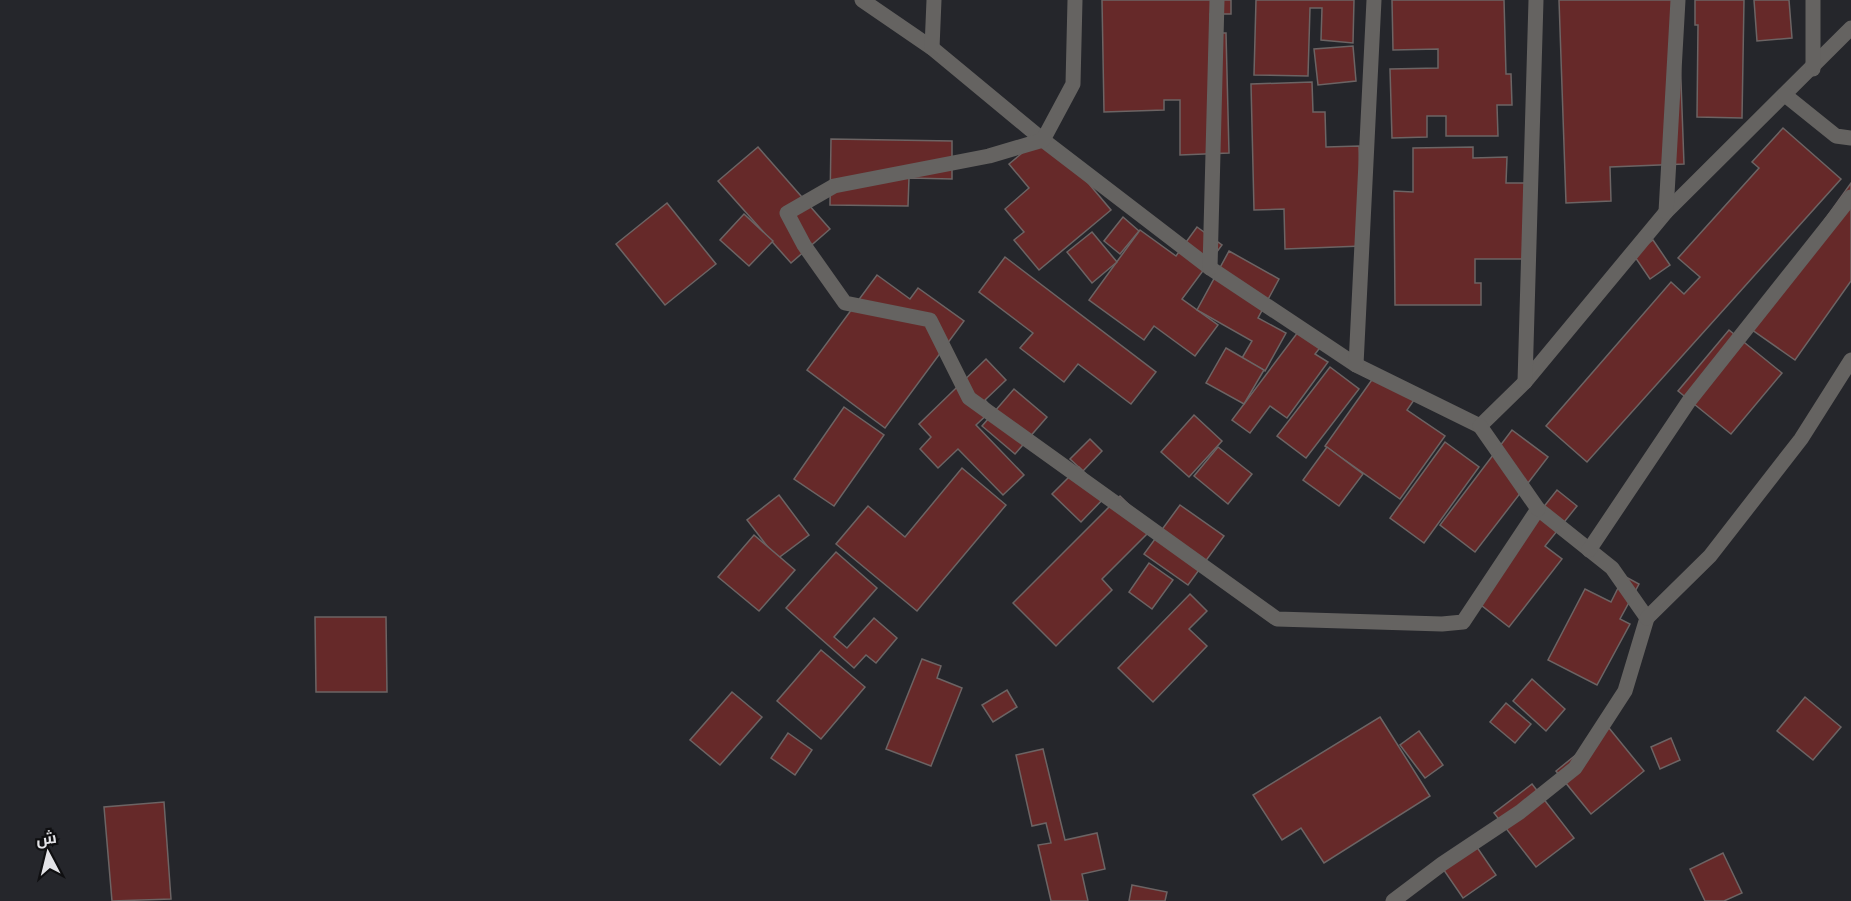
<svg xmlns="http://www.w3.org/2000/svg" width="1851" height="901" font-family="Commissioner,Cairo,sans-serif">
<style>
.building{fill:#662929;stroke:#6c6464;stroke-width:1.5}
.lines{fill:none;stroke-linecap:round;stroke-linejoin:round}
.street{stroke:#656361;stroke-width:15}
</style>
<rect width="100%" height="100%" fill="#25262b"/>
<g class="building">
<path d="M1102,0H1231V14H1210V33H1226L1229,153L1180,155V100H1164V110L1104,112Z"/>
<path d="M1256,0H1354L1353,43L1321,40L1322,8H1310L1308,76L1254,75Z"/>
<path d="M1392,0H1504L1506,74H1511L1512,105H1497L1498,136H1446V116H1427V137L1392,138L1390,69L1438,68V49L1393,50Z"/>
<path d="M1559,0H1678L1684,164L1610,167L1611,201L1566,203Z"/>
<path d="M1695,0H1744L1742,118L1697,117L1698,25H1695Z"/>
<path d="M1754,0H1789L1792,38L1757,41Z"/>
<path d="M1353,46L1356,81L1318,85L1314,49Z"/>
<path d="M1312,82L1313,112H1325L1326,147L1359,146L1362,246L1285,249L1284,209L1254,210L1251,84Z"/>
<path d="M1783,128L1841,179L1587,462L1546,426L1671,282L1684,294L1700,277L1678,258L1759,168L1752,162Z"/>
<path d="M1046,133L1111,210L1039,270L1014,240L1024,232L1005,209L1029,188L1009,164Z"/>
<path d="M831,139L952,141V179L909,178L908,206L830,205Z"/>
<path d="M758,147L830,229L791,263L718,181Z"/>
<path d="M1473,147V158L1507,157L1506,183H1525V259H1475V283H1481V305H1395L1394,191L1413,192V148Z"/>
<path d="M1851,183V281L1795,360L1748,327Z"/>
<path d="M667,203L716,264L665,305L616,244Z"/>
<path d="M744,214L773,241L749,266L720,240Z"/>
<path d="M1123,217L1139,231L1120,254L1104,241Z"/>
<path d="M1197,227L1222,245L1182,299L1218,325L1195,356L1154,326L1144,340L1089,300L1140,230L1176,256Z"/>
<path d="M1092,232L1117,262L1092,283L1067,252Z"/>
<path d="M1653,240L1670,265L1650,279L1633,254Z"/>
<path d="M1229,251L1279,279L1258,318L1286,333L1265,371L1242,358L1252,341L1197,310Z"/>
<path d="M1005,257L1156,372L1131,404L1078,364L1064,382L1020,348L1033,333L979,292Z"/>
<path d="M877,275L910,299L918,288L964,321L885,428L807,370Z"/>
<path d="M1304,324L1326,340L1315,354L1328,362L1287,418L1270,406L1250,433L1232,420Z"/>
<path d="M1729,330L1782,373L1731,434L1678,391Z"/>
<path d="M1226,348L1264,370L1244,404L1206,383Z"/>
<path d="M986,359L1006,380L985,400L993,409L976,425L1024,475L1003,495L958,449L938,468L920,449L931,437L919,424Z"/>
<path d="M1330,367L1359,389L1306,458L1277,436Z"/>
<path d="M1376,374L1414,400L1407,410L1445,436L1400,499L1325,446Z"/>
<path d="M1014,389L1047,417L1015,454L982,426Z"/>
<path d="M844,407L884,435L834,506L794,479Z"/>
<path d="M1194,415L1222,441L1189,477L1161,452Z"/>
<path d="M1512,430L1548,457L1475,552L1440,525Z"/>
<path d="M1090,439L1102,451L1083,471L1070,459Z"/>
<path d="M1445,442L1479,467L1424,543L1390,518Z"/>
<path d="M1218,447L1252,474L1228,504L1194,476Z"/>
<path d="M1327,447L1363,474L1339,506L1303,480Z"/>
<path d="M1079,467L1107,495L1081,522L1052,494Z"/>
<path d="M962,468L1006,505L917,611L836,544L868,506L905,537Z"/>
<path d="M1557,490L1577,506L1545,546L1562,559L1509,627L1472,598Z"/>
<path d="M779,495L809,535L777,559L747,520Z"/>
<path d="M1120,496L1153,528L1102,579L1112,590L1056,646L1013,603Z"/>
<path d="M1180,505L1224,536L1188,585L1144,554Z"/>
<path d="M754,535L795,570L759,611L718,577Z"/>
<path d="M836,552L877,588L834,637L847,648L874,618L897,638L876,663L866,655L854,668L786,608Z"/>
<path d="M1149,563L1173,580L1152,609L1129,592Z"/>
<path d="M1624,576L1639,584L1620,619L1630,624L1597,685L1548,660L1585,589L1611,602Z"/>
<path d="M1190,594L1207,611L1189,629L1207,646L1153,702L1118,668Z"/>
<path d="M315,617H386L387,692H316Z"/>
<path d="M821,650L865,687L821,739L777,701Z"/>
<path d="M922,659L941,666L937,678L962,688L931,766L886,749Z"/>
<path d="M1532,679L1565,709L1546,731L1513,701Z"/>
<path d="M1007,690L1017,707L993,722L982,705Z"/>
<path d="M732,692L762,717L720,765L690,740Z"/>
<path d="M1805,697L1841,727L1813,760L1777,731Z"/>
<path d="M1506,703L1531,724L1515,743L1490,722Z"/>
<path d="M1380,717L1430,796L1324,863L1301,828L1282,840L1253,795Z"/>
<path d="M1609,728L1644,771L1591,814L1556,771Z"/>
<path d="M1419,731L1443,765L1425,778L1400,745Z"/>
<path d="M788,733L812,750L795,775L771,758Z"/>
<path d="M1671,738L1680,760L1660,769L1651,747Z"/>
<path d="M1043,749L1065,840L1097,833L1105,869L1082,874L1088,901H1051L1038,845L1051,843L1046,823L1032,826L1016,755Z"/>
<path d="M1532,784L1574,838L1536,867L1494,813Z"/>
<path d="M164,802L171,899L112,901L104,807Z"/>
<path d="M1472,840L1496,875L1463,898L1439,863Z"/>
<path d="M1723,853L1742,893L1724,901H1705L1690,869Z"/>
<path d="M1132,885L1167,892L1165,901H1129Z"/>
</g>
<g class="lines">
<g class="street">
<path d="M862,0L932,48L1043,140L1210,268L1356,365L1480,426L1525,382L1666,212L1851,28"/>
<path d="M1075,0L1073,84L1043,140L989,156L834,186L787,213L804,245L845,303L930,320L969,398L1277,619L1442,624L1463,622L1538,509L1612,568L1647,618L1625,691L1575,768L1520,812L1442,864L1393,901"/>
<path d="M1813,0V69"/>
<path d="M932,48L934,0"/>
<path d="M1785,95L1836,136L1851,138"/>
<path d="M1666,212L1678,0"/>
<path d="M1210,268L1217,0"/>
<path d="M1356,365L1374,0"/>
<path d="M1525,382L1536,0"/>
<path d="M1480,426L1538,509"/>
<path d="M1589,550L1689,401L1851,197"/>
<path d="M1647,618L1710,556L1801,439L1851,360"/>
</g>
</g>
<g transform="translate(48 853) rotate(353)" stroke="#0f0f11" stroke-width="4.5" paint-order="stroke">
<path d="M0-4.5L10 22L0 15L-10 22Z" fill="#e3e3e7"/>
<text y="-9" font-size="16" font-weight="bold" text-anchor="middle" fill="#e3e3e7">ش</text>
</g>
</svg>
